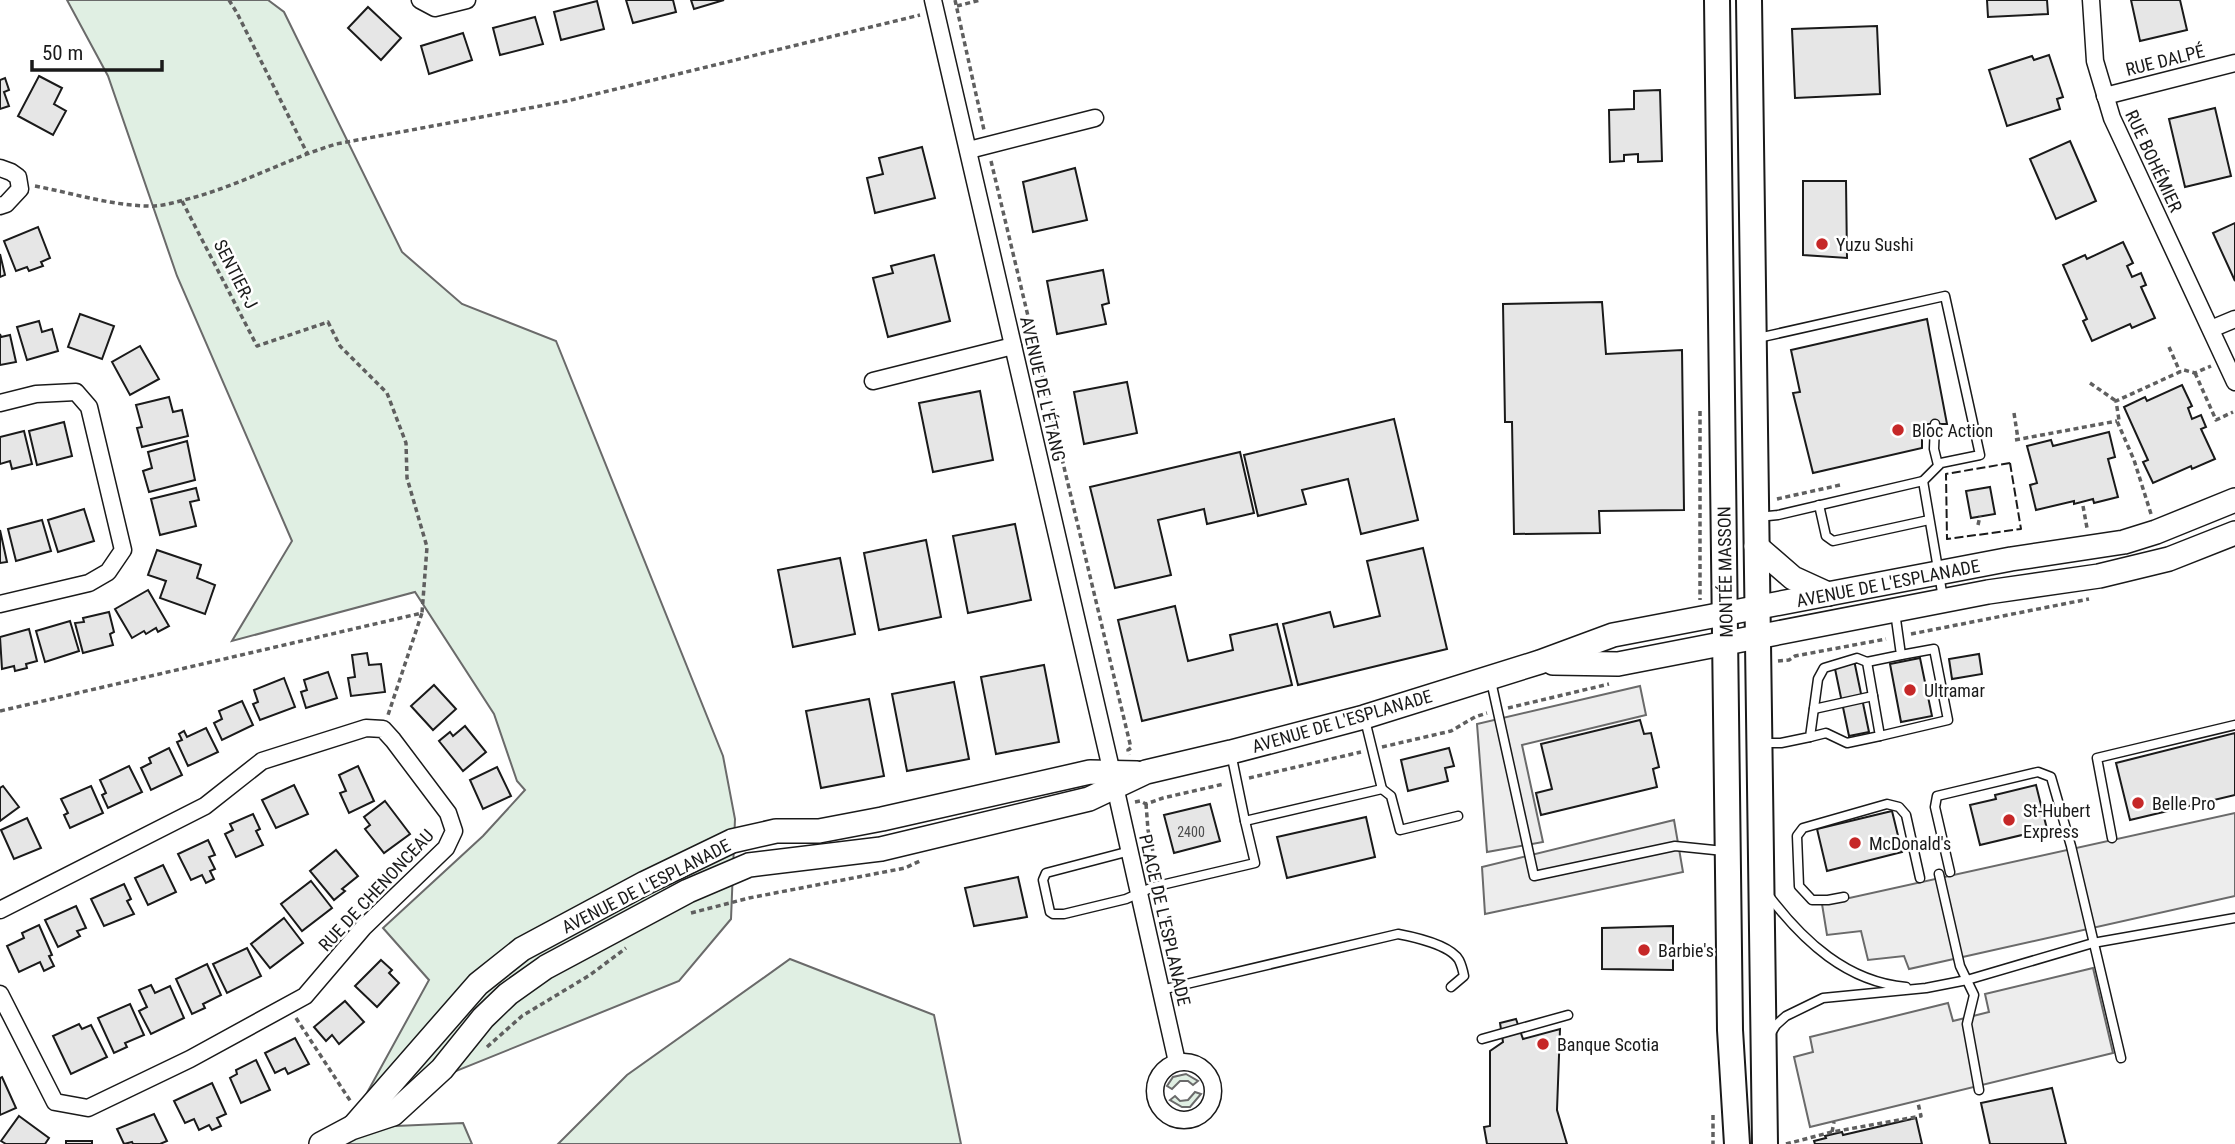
<svg xmlns="http://www.w3.org/2000/svg" width="2235" height="1144" font-family="'Roboto Condensed',sans-serif">
<style>
.green{fill:#e0efe3;stroke:#6a6a6a;stroke-width:2}
.parking{fill:#ededed;stroke:#6a6a6a;stroke-width:2}
.building{fill:#e6e6e6;stroke:#1a1a1a;stroke-width:2}
.lines{fill:none;stroke-linecap:round;stroke-linejoin:round}
.lane-casing{stroke:#1a1a1a;stroke-width:11}
.street-casing{stroke:#1a1a1a;stroke-width:19}
.secondary-casing{stroke:#1a1a1a;stroke-width:26}
.primary-casing{stroke:#1a1a1a;stroke-width:28}
.path{stroke:#5f5f5f;stroke-width:3.5;stroke-dasharray:5 3.5;stroke-linecap:butt}
.lane{stroke:#fff;stroke-width:8}
.street{stroke:#fff;stroke-width:16}
.secondary{stroke:#fff;stroke-width:23}
.primary{stroke:#fff;stroke-width:24}
.fence{stroke:#1a1a1a;stroke-width:2;stroke-dasharray:9 3.5;stroke-linecap:butt}
.poi-dot{fill:#c62828;stroke:#fff;stroke-width:2.5}
.labels{text-anchor:middle;dominant-baseline:central;stroke-width:5;stroke-linejoin:round;paint-order:stroke}
.number-label{font-size:14px;fill:#4d4d4d}
.street-label{font-size:18px;fill:#1a1a1a;stroke:#fff}
.poi-label{font-size:18px;fill:#1a1a1a;stroke:#fff;text-anchor:start}
</style>
<rect width="100%" height="100%" fill="#fff"/>
<g class="green">
<path d="M67,0H268L284,12L402,252L462,304L556,341L723,756L735,819L731,919L679,981L357,1111L429,980L383,928L483,836L525,790L517,781L494,714L415,592L232,641L292,541L177,276L108,76Z"/>
<path d="M790,959L934,1015L961,1144H558L627,1075Z"/>
<path d="M1186,1074L1198,1081L1193,1085L1188,1081H1180L1172,1089L1167,1086L1173,1077Z"/>
<path d="M1195,1092L1201,1094L1190,1107H1182L1170,1100L1175,1096L1180,1101L1188,1100Z"/>
<path d="M463,1123L472,1144H327L351,1128Z"/>
</g>
<g class="parking">
<path d="M1640,686L1646,715L1522,745L1543,842L1487,852L1477,724Z"/>
<path d="M2235,813V896L1909,969L1904,956L1868,960L1861,931L1827,935L1822,904Z"/>
<path d="M1674,820L1683,872L1485,914L1482,867Z"/>
<path d="M2093,968L2113,1053L1810,1127L1794,1057L1813,1052L1810,1037L1948,1003L1953,1021L1989,1012L1985,994Z"/>
</g>
<g class="building">
<path d="M626,0H673L676,12L633,23Z"/>
<path d="M691,0H724L694,9Z"/>
<path d="M1987,0H2047L2048,14L1988,17Z"/>
<path d="M2131,0H2180L2187,30L2140,41Z"/>
<path d="M597,1L604,29L561,40L554,12Z"/>
<path d="M368,7L401,38L381,60L348,28Z"/>
<path d="M535,17L543,44L500,55L493,28Z"/>
<path d="M1877,26L1880,94L1795,98L1792,29Z"/>
<path d="M463,33L472,60L429,74L421,46Z"/>
<path d="M2049,55L2063,97L2057,99L2060,109L2007,126L1989,70L2032,56L2034,60Z"/>
<path d="M39,76L62,88L54,104L66,111L53,135L18,116Z"/>
<path d="M5,78L9,90L4,92L9,106L0,109V80Z"/>
<path d="M1660,90L1662,161L1638,162V154L1624,155V161L1610,162L1609,110L1634,109V91Z"/>
<path d="M2215,108L2231,176L2185,187L2169,119Z"/>
<path d="M2070,141L2096,201L2056,219L2030,159Z"/>
<path d="M922,147L935,198L875,213L867,178L883,174L879,158Z"/>
<path d="M1075,168L1087,220L1033,232L1023,182Z"/>
<path d="M1803,181H1846L1847,258L1803,255Z"/>
<path d="M2235,223V281L2213,233Z"/>
<path d="M38,227L50,258L41,262L43,266L29,271L27,267L16,271L4,241Z"/>
<path d="M2123,242L2133,263L2127,266L2132,277L2141,273L2146,285L2141,287L2155,318L2132,328L2130,324L2092,341L2083,321L2087,319L2063,265L2085,255L2087,259Z"/>
<path d="M0,254L5,275L0,277Z"/>
<path d="M934,255L950,321L888,337L873,278L893,273L891,266Z"/>
<path d="M1103,270L1109,303L1102,305L1106,324L1057,334L1047,281Z"/>
<path d="M1602,302L1606,354L1682,350L1684,510L1599,511L1600,533L1514,534L1512,422H1505L1503,304Z"/>
<path d="M80,314L114,326L102,359L68,347Z"/>
<path d="M1927,319L1947,424H1922V448L1813,473L1793,393L1800,392L1791,350Z"/>
<path d="M39,321L42,332L52,329L58,351L27,360L17,327Z"/>
<path d="M0,334L1,337L10,335L16,362L0,365Z"/>
<path d="M140,346L159,379L130,395L112,362Z"/>
<path d="M1127,382L1137,433L1084,444L1074,392Z"/>
<path d="M2182,385L2192,406L2188,408L2192,419L2201,415L2206,427L2201,429L2215,459L2192,469L2191,466L2153,483L2143,462L2148,460L2124,407L2145,397L2147,401Z"/>
<path d="M980,391L993,460L933,472L919,403Z"/>
<path d="M169,397L173,412L182,410L188,436L142,447L137,428L142,427L136,405Z"/>
<path d="M1394,419L1418,520L1361,534L1348,479L1302,490L1306,504L1258,516L1244,455Z"/>
<path d="M64,422L72,456L37,465L29,431Z"/>
<path d="M24,431L32,464L12,469L10,461L0,464V437Z"/>
<path d="M2109,432L2115,457L2108,459L2118,497L2094,503L2093,499L2074,504V501L2036,510L2030,485L2037,483L2027,446L2051,440L2053,446Z"/>
<path d="M187,441L195,480L149,492L143,471L152,468L148,452Z"/>
<path d="M1240,452L1254,513L1207,524L1204,509L1158,520L1171,575L1115,588L1090,487Z"/>
<path d="M1990,487L1995,514L1971,518L1966,491Z"/>
<path d="M196,488L199,500L190,502L196,526L160,535L151,499Z"/>
<path d="M84,509L94,541L58,552L48,520Z"/>
<path d="M42,520L51,551L16,561L8,529Z"/>
<path d="M1015,524L1031,600L968,613L953,536Z"/>
<path d="M0,530L7,562L0,563Z"/>
<path d="M926,540L941,617L879,630L864,553Z"/>
<path d="M1423,548L1447,649L1298,685L1283,624L1330,612L1334,627L1380,616L1367,561Z"/>
<path d="M157,550L201,565L197,578L215,585L205,614L160,598L166,581L148,575Z"/>
<path d="M840,558L855,634L793,647L778,570Z"/>
<path d="M148,590L169,626L158,632L156,628L146,634L144,631L132,638L115,609Z"/>
<path d="M1175,606L1188,661L1233,650L1230,635L1277,624L1292,685L1142,721L1118,620Z"/>
<path d="M109,612L114,632L110,634L113,645L83,653L75,623L84,622L83,618Z"/>
<path d="M70,621L79,651L45,662L36,631Z"/>
<path d="M29,629L37,661L26,664L27,668L15,671L14,666L2,669L0,637Z"/>
<path d="M367,653L369,665L381,664L385,692L351,696L348,678L355,677L352,655Z"/>
<path d="M1979,654L1982,674L1952,679L1949,659Z"/>
<path d="M1920,658L1932,716L1901,722L1890,664Z"/>
<path d="M1854,660L1869,732L1849,736L1834,664Z"/>
<path d="M1044,665L1059,742L996,754L981,677Z"/>
<path d="M328,672L337,698L306,708L301,692L307,690L304,680Z"/>
<path d="M284,678L295,707L260,720L253,704L258,702L254,690Z"/>
<path d="M954,682L969,759L907,771L892,694Z"/>
<path d="M434,685L456,709L433,730L411,706Z"/>
<path d="M869,699L884,776L821,788L806,711Z"/>
<path d="M242,701L253,725L222,740L214,723L222,719L219,711Z"/>
<path d="M1640,720L1644,734L1651,733L1659,767L1653,769L1657,787L1541,815L1536,793L1552,789L1541,744Z"/>
<path d="M465,726L486,752L463,771L439,741L450,732L453,736Z"/>
<path d="M206,728L218,752L188,766L177,742L182,740L179,734L184,731L187,737Z"/>
<path d="M2235,733V795L2130,820L2116,763Z"/>
<path d="M169,748L182,775L151,790L141,768L151,763L149,758Z"/>
<path d="M1449,748L1454,766L1445,768L1448,781L1408,791L1401,760Z"/>
<path d="M129,766L142,792L108,808L102,795L106,793L100,780Z"/>
<path d="M358,766L374,801L349,813L340,793L346,791L339,775Z"/>
<path d="M497,767L511,796L483,809L470,780Z"/>
<path d="M294,785L308,814L276,828L262,800Z"/>
<path d="M2036,785L2047,829L1980,845L1970,805L1996,799L1995,795Z"/>
<path d="M3,786L19,807L0,821V788Z"/>
<path d="M91,786L103,813L70,828L64,815L68,813L61,799Z"/>
<path d="M385,801L410,834L384,853L365,829L370,825L364,817Z"/>
<path d="M1210,804L1220,841L1174,853L1164,815Z"/>
<path d="M1892,811L1902,852L1827,871L1817,829Z"/>
<path d="M253,814L260,829L256,831L263,845L236,857L225,834L233,830L230,824Z"/>
<path d="M1366,817L1375,857L1287,878L1277,837Z"/>
<path d="M27,818L41,848L14,859L1,830Z"/>
<path d="M208,840L215,855L209,857L215,869L210,871L214,879L206,883L202,875L191,880L178,854Z"/>
<path d="M336,850L358,876L342,889L345,891L334,900L310,871Z"/>
<path d="M163,865L176,892L148,905L135,878Z"/>
<path d="M1018,877L1027,917L974,926L965,888Z"/>
<path d="M311,881L332,908L302,931L281,904Z"/>
<path d="M124,884L131,899L127,901L134,914L104,926L91,899Z"/>
<path d="M76,906L86,928L77,931L80,936L58,947L45,920Z"/>
<path d="M284,918L303,943L270,968L251,944Z"/>
<path d="M39,925L52,955L49,956L54,966L44,971L40,962L19,972L7,946L24,938L22,933Z"/>
<path d="M1673,926V970L1602,969V928Z"/>
<path d="M247,948L261,976L227,993L213,964Z"/>
<path d="M381,960L392,970L389,973L399,983L377,1007L355,986Z"/>
<path d="M207,964L221,995L203,1004L205,1008L192,1014L176,979Z"/>
<path d="M151,985L155,993L170,986L184,1018L151,1034L139,1011L147,1007L139,990Z"/>
<path d="M345,1001L364,1022L339,1044L332,1035L326,1041L314,1027Z"/>
<path d="M130,1004L144,1035L125,1043L127,1047L114,1053L98,1018Z"/>
<path d="M1516,1019L1523,1039L1560,1029L1557,1110L1567,1144H1487L1484,1127L1490,1126V1051L1503,1042L1500,1023Z"/>
<path d="M79,1024L82,1029L91,1025L107,1057L71,1074L53,1036Z"/>
<path d="M295,1038L309,1064L288,1074L285,1068L275,1073L265,1053Z"/>
<path d="M256,1060L270,1090L241,1103L230,1078L237,1074L236,1070Z"/>
<path d="M2,1077L16,1108L0,1115V1078Z"/>
<path d="M212,1083L226,1114L217,1118L221,1126L212,1130L209,1125L199,1130L194,1119L185,1123L174,1101Z"/>
<path d="M2052,1088L2066,1144H1990L1981,1103Z"/>
<path d="M154,1114L167,1141L160,1144H133L132,1142L124,1144L117,1129Z"/>
<path d="M19,1116L49,1138L45,1144H6L1,1141Z"/>
<path d="M1916,1118L1922,1144H1815L1814,1141L1826,1138L1825,1136L1842,1132L1843,1135Z"/>
<rect x="66" y="1141" width="26" height="3"/>
</g>
<g class="lines">
<g class="lane-casing">
<g id="lane">
<path d="M1758,338L1945,296L1980,455L1941,463L1923,481"/>
<path d="M1935,424L1934,449L1938,465"/>
<path d="M1819,505L1826,536L1833,541L1929,520"/>
<path d="M1758,517L1778,515L1923,481L1943,598"/>
<path d="M1491,681L1534,876L1675,846L1724,851"/>
<path d="M1814,709L1873,696"/>
<path d="M1880,736L1948,720L1934,649L1901,655"/>
<path d="M1810,737L1826,733L1847,743L1880,736L1867,662"/>
<path d="M1763,743H1781L1810,737L1818,679L1824,668L1857,658L1867,662L1901,655L1895,612"/>
<path d="M1231,753L1245,821L1382,789L1365,720"/>
<path d="M1382,789L1391,796L1400,830L1458,816"/>
<path d="M2112,838L2097,758L2235,725"/>
<path d="M1130,851L1046,873L1043,880L1050,912L1053,914H1064L1126,899L1153,887L1255,863L1245,821"/>
<path d="M1950,872L1935,807L1937,796L2038,772L2051,777L2071,846L2121,1058"/>
<path d="M1939,874L1960,966L1974,995L1967,1024L1979,1090"/>
<path d="M1769,896C1803,941 1847,982 1906,987"/>
<path d="M1844,897L1828,900H1812L1799,886L1797,836L1803,828L1887,804L1899,807L1906,815L1920,878"/>
<path d="M1161,990L1398,934C1414,937 1450,945 1459,960C1461,964 1463,971 1464,976L1451,987"/>
<path d="M1771,1033L1776,1025L1786,1016L1823,998L1926,988L1967,980L2093,943L2235,918"/>
<path d="M1482,1039L1568,1015"/>
</g>
</g>
<g class="street-casing">
<g id="street">
<path d="M420,0L435,8L467,0"/>
<path d="M933,0L1112,773L1177,1062"/>
<path d="M2091,0L2095,61L2112,118L2235,382"/>
<path d="M2105,96L2235,63"/>
<path d="M969,150L1095,118"/>
<path d="M0,168L11,172L18,177L20,189L6,204L0,206"/>
<path d="M2211,329L2235,319"/>
<path d="M873,381L1013,346"/>
<path d="M0,403L36,394L76,392L89,407L123,550L108,572L89,583L0,604"/>
<path d="M0,910L205,806L262,761L366,728L383,729L393,740L448,813L454,831L446,848L363,928L305,996L190,1059L88,1108L55,1102L0,994"/>
<circle cx="1184" cy="1091" r="29"/>
</g>
</g>
<g class="secondary-casing">
<g id="secondary">
<path d="M1756,546L1793,578L1828,594"/>
<path d="M1553,663L1618,664L1988,592L2099,576L2169,559L2235,533"/>
<path d="M354,1126L478,984L522,949L645,883L732,841L776,831H819L882,819L1090,772L1137,773"/>
<path d="M321,1144L351,1128L393,1114L442,1069L483,1018L508,994L546,967L688,891L749,865L881,849L1089,799L1146,772L1231,752L1364,717L1540,662L1613,635L2011,559L2124,542L2156,532L2235,500"/>
</g>
</g>
<g class="primary-casing">
<g id="primary">
<path d="M1717,0L1730,1030L1737,1144"/>
<path d="M1749,0L1765,1144"/>
</g>
</g>
<g class="path">
<path d="M229,0L237,13L307,153"/>
<path d="M955,0L984,130"/>
<path d="M957,6L980,0"/>
<path d="M991,161L1131,748L1128,750L1129,755"/>
<path d="M35,186C72,193 109,205 147,206C159,207 172,203 184,200C237,187 284,160 336,144L567,101L920,15"/>
<path d="M182,201L257,346L328,322L340,346L387,393L406,443L407,478L427,547L422,613"/>
<path d="M2169,347L2180,372"/>
<path d="M2195,373L2216,420L2233,412"/>
<path d="M2090,383L2116,401"/>
<path d="M1700,411V600"/>
<path d="M2014,413L2018,439"/>
<path d="M2015,440L2117,421"/>
<path d="M1777,499L1840,485L1843,486"/>
<path d="M2083,506L2087,528"/>
<path d="M2151,514L2134,460L2117,421L2119,420L2116,401L2184,370L2195,373L2211,366"/>
<path d="M1978,525L1980,516"/>
<path d="M1911,634L2089,599"/>
<path d="M1778,661L1789,660L1795,656L1886,639"/>
<path d="M1508,708L1609,684"/>
<path d="M0,711L422,613L388,715"/>
<path d="M1382,747L1451,731L1475,717L1487,713"/>
<path d="M1249,778L1361,752"/>
<path d="M1135,802L1140,801L1146,804L1163,798L1224,784"/>
<path d="M1146,804L1148,830L1156,865"/>
<path d="M691,913L749,898L905,868L922,860"/>
<path d="M296,1018L351,1102"/>
<path d="M487,1047L522,1016L590,975L626,948"/>
<path d="M1713,1115V1144"/>
<path d="M1832,1132L1834,1122"/>
<path d="M1786,1144L1832,1132L1921,1116L1918,1103"/>
</g>
<use href="#lane" class="lane"/>
<use href="#street" class="street"/>
<use href="#secondary" class="secondary"/>
<use href="#primary" class="primary"/>
<path class="fence" d="M2010,463L2021,529L1947,539L1946,474Z"/>
</g>
<g class="poi-dot">
<circle cx="1822" cy="244" r="7"/>
<circle cx="1898" cy="430" r="7"/>
<circle cx="1910" cy="690" r="7"/>
<circle cx="2138" cy="803" r="7"/>
<circle cx="2009" cy="820" r="7"/>
<circle cx="1855" cy="843" r="7"/>
<circle cx="1644" cy="950" r="7"/>
<circle cx="1543" cy="1044" r="7"/>
</g>
<g class="labels">
<g class="number-label">
<text x="1191" y="832">2400</text>
</g>
<g class="street-label">
<text transform="translate(2165 60) rotate(-14)">RUE DALPÉ</text>
<text transform="translate(2154 161) rotate(65)">RUE BOHÉMIER</text>
<text transform="translate(236 274) rotate(63)">SENTIER-J</text>
<text transform="translate(1043 389) rotate(77)">AVENUE DE L'ÉTANG</text>
<text transform="translate(1725 572) rotate(-91)">MONTÉE MASSON</text>
<text transform="translate(1888 583) rotate(-11)">AVENUE DE L'ESPLANADE</text>
<text transform="translate(1342 721) rotate(-16)">AVENUE DE L'ESPLANADE</text>
<text transform="translate(646 886) rotate(-27)">AVENUE DE L'ESPLANADE</text>
<text transform="translate(376 890) rotate(-47)">RUE DE CHENONCEAU</text>
<text transform="translate(1165 920) rotate(77)">PLACE DE L'ESPLANADE</text>
</g>
<g class="poi-label">
<text x="1836" y="244">Yuzu Sushi</text>
<text x="1912" y="430">Bloc Action</text>
<text x="1924" y="690">Ultramar</text>
<text x="2152" y="803">Belle Pro</text>
<text x="2023" y="810">St-Hubert<tspan x="2023" dy="21">Express</tspan></text>
<text x="1869" y="843">McDonald's</text>
<text x="1658" y="950">Barbie's</text>
<text x="1557" y="1044">Banque Scotia</text>
</g>
</g>
<path d="M32 60v10h130v-10" fill="none" stroke="#1a1a1a" stroke-width="3.5"/>
<text x="42" y="60" font-size="21" fill="#1a1a1a" stroke="#ffffff" stroke-width="5" paint-order="stroke">50 m</text>
</svg>
